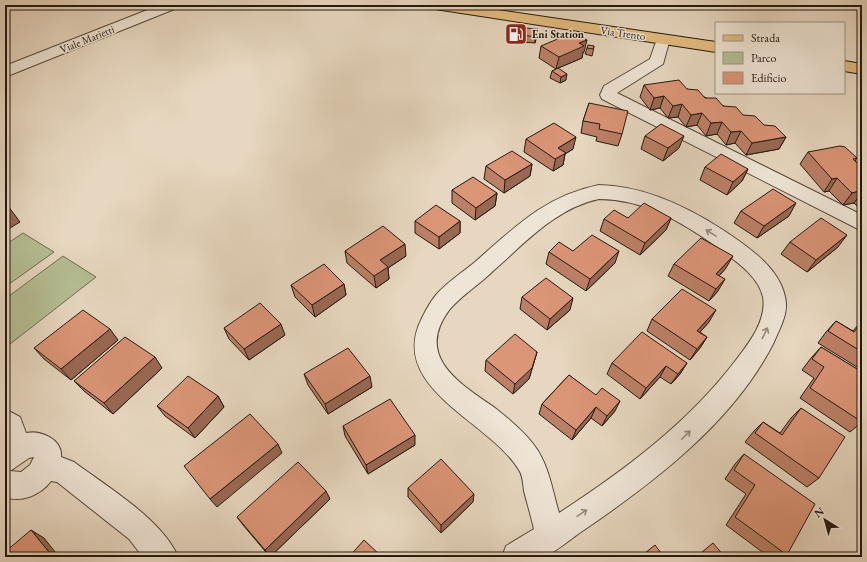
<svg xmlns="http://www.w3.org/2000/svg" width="867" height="562" font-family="'EB Garamond',serif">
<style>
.green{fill:#b5be93;stroke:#6d6c50}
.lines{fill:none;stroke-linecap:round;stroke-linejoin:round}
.minor-casing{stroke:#56483a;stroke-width:2}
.major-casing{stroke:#25190d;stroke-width:2}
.minor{fill:#efe5d6;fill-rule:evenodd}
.major{fill:#e4bc80;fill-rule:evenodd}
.wall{fill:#bc8066;stroke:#25190d}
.shaded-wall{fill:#996853;stroke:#25190d}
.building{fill:#db9577;stroke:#25190d}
.oneway{stroke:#94897c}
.labels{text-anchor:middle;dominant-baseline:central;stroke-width:3;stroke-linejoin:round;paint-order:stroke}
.far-street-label{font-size:11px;fill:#25190d;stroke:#efe5d6}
.far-poi-label{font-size:11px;font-weight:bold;fill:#25190d;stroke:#efe5d6;text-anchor:start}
</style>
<rect width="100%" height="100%" fill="#e7d7c0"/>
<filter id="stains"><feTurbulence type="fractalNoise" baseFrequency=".005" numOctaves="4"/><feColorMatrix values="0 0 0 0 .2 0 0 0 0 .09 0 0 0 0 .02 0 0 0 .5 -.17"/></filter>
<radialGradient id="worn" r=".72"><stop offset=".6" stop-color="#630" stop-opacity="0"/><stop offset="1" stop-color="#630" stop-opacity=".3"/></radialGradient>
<g class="green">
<path d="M23,233L54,252L5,287V245Z"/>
<path d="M63,256L96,277L5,348V299Z"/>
</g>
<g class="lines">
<g class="minor-casing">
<g id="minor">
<path d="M160,5H179L177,8L5,77V66Z"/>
<path d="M663,35L668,36L670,39L663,64L617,93L862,215V231L602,99L600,95L604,86L650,59L658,36Z"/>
<path d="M599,185C644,186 686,206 723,230C748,247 783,269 786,303C787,316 779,330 774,342C734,422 653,483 581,532C572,538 552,555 543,557C533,560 513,557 502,557L506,546L534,529C531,516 527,503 524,491C523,484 523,476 519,470C490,421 386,388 422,318C426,310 430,302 436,295C447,282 462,273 475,262C515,227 545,196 599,185ZM599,199C643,199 682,222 717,247C734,260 758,275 763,297C767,320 749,343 736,360C688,423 625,470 559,513C552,489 549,465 534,445C523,431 509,419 495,408C461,384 413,357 450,309C462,295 480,284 493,271C525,243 556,208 599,199Z"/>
<path d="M5,409L20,417L26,433C40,430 63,439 61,457L74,462C106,486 163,520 178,557H143L129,539L57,482L51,481C41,495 21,503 5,497ZM34,457L30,465L21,472L10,471L29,458Z"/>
</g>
</g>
<g class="major-casing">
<g id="major">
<path d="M428,5H463L716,42V52L435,9L430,8Z"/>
<path d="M844,61L862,64V74L844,71Z"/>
</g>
</g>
<use href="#minor" class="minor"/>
<use href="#major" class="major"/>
</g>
<g class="wall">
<path d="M538,29L537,35L535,43L522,42L523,35Z"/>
<path d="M541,46L584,52H583L582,58L558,68L566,80L560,83L550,78L552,71L556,69L539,58Z"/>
<path d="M594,46L593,52L592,56L585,54L587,48Z"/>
<path d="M644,85L687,89L743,115L786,137L779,149L746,155L735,143L726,145L717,134L706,136L697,125L686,127L678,117L668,118L660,108L650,110L640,97Z"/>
<path d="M589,103L622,134L618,146L596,141L597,137L581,133L583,121Z"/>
<path d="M645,136L679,148L663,161L641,149Z"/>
<path d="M526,139L573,149L565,154L563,165L553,171L524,152Z"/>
<path d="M808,152L857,158L855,161L862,168V211L854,203L843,205L829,191L824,192L800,164Z"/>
<path d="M532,164L530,176L504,193L484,179L486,166Z"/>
<path d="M705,167L748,169L742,181L727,195L700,180Z"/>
<path d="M452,190L497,193L495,206L475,220L452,203Z"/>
<path d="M741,211L789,216L757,238L734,223Z"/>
<path d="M628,218H671L666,230L640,255L600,231L604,219Z"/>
<path d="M415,221H460V233L439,249L415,233Z"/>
<path d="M790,242L838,247L807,272L781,254Z"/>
<path d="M345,251L406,256L388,268L389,279L376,288L347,263Z"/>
<path d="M549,252L615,263L586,291L546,264Z"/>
<path d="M674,264L726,268L719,276L718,291L709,301L668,276Z"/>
<path d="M344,284L346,295L315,317L295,297L291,285Z"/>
<path d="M522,297L570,310L547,330L520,309Z"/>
<path d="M652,319L709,322L700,332L707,337L700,348L690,360L647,331Z"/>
<path d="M862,320V370L818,343L826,332L836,321L853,331Z"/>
<path d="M224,328L285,335L249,360L229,339Z"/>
<path d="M118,340L71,380L44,359L34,348Z"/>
<path d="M821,347L862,372V422L850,432L800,398L814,378L802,370L811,358Z"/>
<path d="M537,352L529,379L513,394L485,371L486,360Z"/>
<path d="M612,363H687L680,374L671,384L660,377L640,399L607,374Z"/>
<path d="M162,368L113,414L84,391L74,381Z"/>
<path d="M304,374L372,387L328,414L308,385Z"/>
<path d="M569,375L615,411L602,426L591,418L572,440L539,414L542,404Z"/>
<path d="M218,396L224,407L195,438L165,416L157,406Z"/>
<path d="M801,408L819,478L807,487L745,442L754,431L763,422L780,433L791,418Z"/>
<path d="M343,426L415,445L368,474L345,436Z"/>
<path d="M744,454L787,555L784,557H769L726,525L746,494L725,479L735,464Z"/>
<path d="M408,488L473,502L441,533L408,497Z"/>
<path d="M330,499L270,557L243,525L237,517Z"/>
</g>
<g class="shaded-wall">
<path d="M538,29L537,35L535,43V37Z"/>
<path d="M587,40L584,52H583L582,58L556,69L559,57L579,43Z"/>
<path d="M567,74L566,80L560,83L561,77Z"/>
<path d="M664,96L660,108L650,110L654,98Z"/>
<path d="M682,104L678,117L668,118L673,106Z"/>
<path d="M702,113L697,125L686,127L691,115Z"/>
<path d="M722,122L717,134L706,136L711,123Z"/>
<path d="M741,131L735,143L726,145L731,132Z"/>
<path d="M684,136L679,148L663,161L668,148Z"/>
<path d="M576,137L573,149L565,154L563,165L553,171L558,148Z"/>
<path d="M786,137L779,149L746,155L752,143Z"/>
<path d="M532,164L530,176L504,193L505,180Z"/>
<path d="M748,169L742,181L727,195L733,182Z"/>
<path d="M837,178L829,191L824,192L832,179Z"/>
<path d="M862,190V192L854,203L843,205L852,193Z"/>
<path d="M497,193L495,206L475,220L476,208Z"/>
<path d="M5,202L20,222L5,231Z"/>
<path d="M796,203L789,216L757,238L764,226Z"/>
<path d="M671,218L666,230L640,255L645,243Z"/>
<path d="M460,221V233L439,249V237Z"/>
<path d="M847,235L838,247L807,272L816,260Z"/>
<path d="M405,244L406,256L388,268L389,279L376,288L374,276L380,260Z"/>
<path d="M619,251L615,263L586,291L590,279Z"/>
<path d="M733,256L726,268L710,286L716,274Z"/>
<path d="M725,279L718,291L709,301L716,289Z"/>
<path d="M344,284L346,295L315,317L312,305Z"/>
<path d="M573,298L570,310L547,330L550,319Z"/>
<path d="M716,310L709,322L691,342L697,331Z"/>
<path d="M281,324L285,335L249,360L244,349Z"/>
<path d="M110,329L118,340L71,380L61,369Z"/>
<path d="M707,337L700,348L690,360L697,349Z"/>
<path d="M537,352L529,379L513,394L515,384Z"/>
<path d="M155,357L162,368L113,414L104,403Z"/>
<path d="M687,363L680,374L671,384L678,374Z"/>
<path d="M666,366L660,377L640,399L646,388Z"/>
<path d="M370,376L372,387L328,414L325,404Z"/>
<path d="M218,396L224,407L195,438L188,428Z"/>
<path d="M620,401L615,411L602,426L607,416Z"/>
<path d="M596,407L591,418L572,440L576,430Z"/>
<path d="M415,435V445L368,474L366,465Z"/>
<path d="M278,444L282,453L217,507L210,499Z"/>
<path d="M326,491L330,499L270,557L265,550Z"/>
<path d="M474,494L473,502L441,533V525Z"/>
<path d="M31,530L44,538L59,557H53Z"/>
</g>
<g class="building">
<path d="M525,28L538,29L535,37L523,35Z"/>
<path d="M574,32L587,40L579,43L584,46L559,57L541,46Z"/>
<path d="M588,45L594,46L593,49L587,48Z"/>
<path d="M558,68L567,74L561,77L552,71Z"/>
<path d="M679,80L687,89L698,90L705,98H716L723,106L736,107L743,115L755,116L764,125L775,126L786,137L752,143L741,131L731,132L722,122L711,123L702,113L691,115L682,104L673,106L664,96L654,98L644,85Z"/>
<path d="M589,103L628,111L622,134L599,129L600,124L583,121Z"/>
<path d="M554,123L576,137L558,148L566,153L555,159L526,139Z"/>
<path d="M661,124L684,136L668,148L645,136Z"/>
<path d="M840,146L845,147L857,158L853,159L862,168V190L852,193L837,178L832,179L808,152Z"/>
<path d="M512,151L532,164L505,180L486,166Z"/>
<path d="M721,154L748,169L733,182L705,167Z"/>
<path d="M473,177L497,193L476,208L452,190Z"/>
<path d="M773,189L796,203L764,226L741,211Z"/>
<path d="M644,203L671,218L645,243L604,219L614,210L628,218Z"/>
<path d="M436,205L460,221L439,237L415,221Z"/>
<path d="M821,218L847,235L816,260L790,242Z"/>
<path d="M383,226L405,244L380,260L388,267L374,276L345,251Z"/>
<path d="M592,235L619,251L590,279L549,252L559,242L573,251Z"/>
<path d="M701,238L733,256L716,274L725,279L716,289L674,264Z"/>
<path d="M324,264L344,284L312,305L291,285Z"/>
<path d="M546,278L573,298L550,319L522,297Z"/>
<path d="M682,289L716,310L697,331L707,337L697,349L652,319Z"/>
<path d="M260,303L281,324L244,349L224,328Z"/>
<path d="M83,310L110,329L61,369L34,348Z"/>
<path d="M836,321L854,332L862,322V352L828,331Z"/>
<path d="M642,332L687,363L678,374L666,366L646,388L612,363Z"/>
<path d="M515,334L537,352L532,368L515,384L486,360Z"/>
<path d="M125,337L155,357L104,403L74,381Z"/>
<path d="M821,347L862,372V422L810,388L824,367L812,359Z"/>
<path d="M348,348L370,376L325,404L304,374Z"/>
<path d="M569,375L596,395L602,388L620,401L607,416L596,407L576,430L542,404Z"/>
<path d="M188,376L218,396L188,428L157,406Z"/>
<path d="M390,399L415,435L366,465L343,426Z"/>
<path d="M801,408L845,437L819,478L755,433L763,422L782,435Z"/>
<path d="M250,414L278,444L210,499L184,466Z"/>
<path d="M744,454L815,504L787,555L735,517L755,485L734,470Z"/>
<path d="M441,459L474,494L441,525L408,488Z"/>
<path d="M298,462L326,491L265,550L237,517Z"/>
<path d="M31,530L53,557H5V552Z"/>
<path d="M364,540L382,557H349Z"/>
<path d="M713,543L725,557H696Z"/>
<path d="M655,545L664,557H640Z"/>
</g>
<defs><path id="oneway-shaft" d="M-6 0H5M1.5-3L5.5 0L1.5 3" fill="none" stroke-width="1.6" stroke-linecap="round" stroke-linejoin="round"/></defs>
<g class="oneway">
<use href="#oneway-shaft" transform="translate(711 233) rotate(-148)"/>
<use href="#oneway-shaft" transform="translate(765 333) rotate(-64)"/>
<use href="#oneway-shaft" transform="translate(686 435) rotate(-45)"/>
<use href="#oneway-shaft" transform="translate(582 513) rotate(-34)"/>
</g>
<defs>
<g id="fuel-square" transform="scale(1.15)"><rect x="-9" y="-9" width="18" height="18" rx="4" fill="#8f2418" stroke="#efe5d6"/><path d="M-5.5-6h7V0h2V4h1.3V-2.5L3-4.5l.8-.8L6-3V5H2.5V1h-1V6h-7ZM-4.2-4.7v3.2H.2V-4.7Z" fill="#fff"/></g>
</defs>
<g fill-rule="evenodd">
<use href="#fuel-square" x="516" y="34"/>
</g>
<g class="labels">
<g class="far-street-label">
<text transform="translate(623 33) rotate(8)">Via Trento</text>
<text transform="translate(87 39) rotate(-22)">Viale Marietti</text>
</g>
<g class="far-poi-label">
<text x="532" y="34">Eni Station</text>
</g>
</g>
<rect width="867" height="562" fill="none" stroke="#e7d7c0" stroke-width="20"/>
<rect x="6" y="6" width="855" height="550" fill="none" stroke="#25190d" stroke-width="2"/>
<rect x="10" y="10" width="847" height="542" fill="none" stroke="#25190d"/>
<rect x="715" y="22" width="130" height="72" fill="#efe5d6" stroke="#9e9386"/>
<rect x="723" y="35" width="20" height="6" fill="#e4bc80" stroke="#9e9386"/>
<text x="751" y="42" font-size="12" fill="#25190d">Strada</text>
<rect x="723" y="52" width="20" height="12" fill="#b5be93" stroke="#9e9386"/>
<text x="751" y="62" font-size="12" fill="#25190d">Parco</text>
<rect x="723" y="72" width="20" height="12" fill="#db9577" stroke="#9e9386"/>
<text x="751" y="82" font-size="12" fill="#25190d">Edificio</text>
<g transform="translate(825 520) rotate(323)" stroke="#efe5d6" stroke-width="3" paint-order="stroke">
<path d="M0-3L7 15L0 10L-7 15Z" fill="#25190d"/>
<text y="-6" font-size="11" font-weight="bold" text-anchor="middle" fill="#25190d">N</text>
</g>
<rect width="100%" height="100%" filter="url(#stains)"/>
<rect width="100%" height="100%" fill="url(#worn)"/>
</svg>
